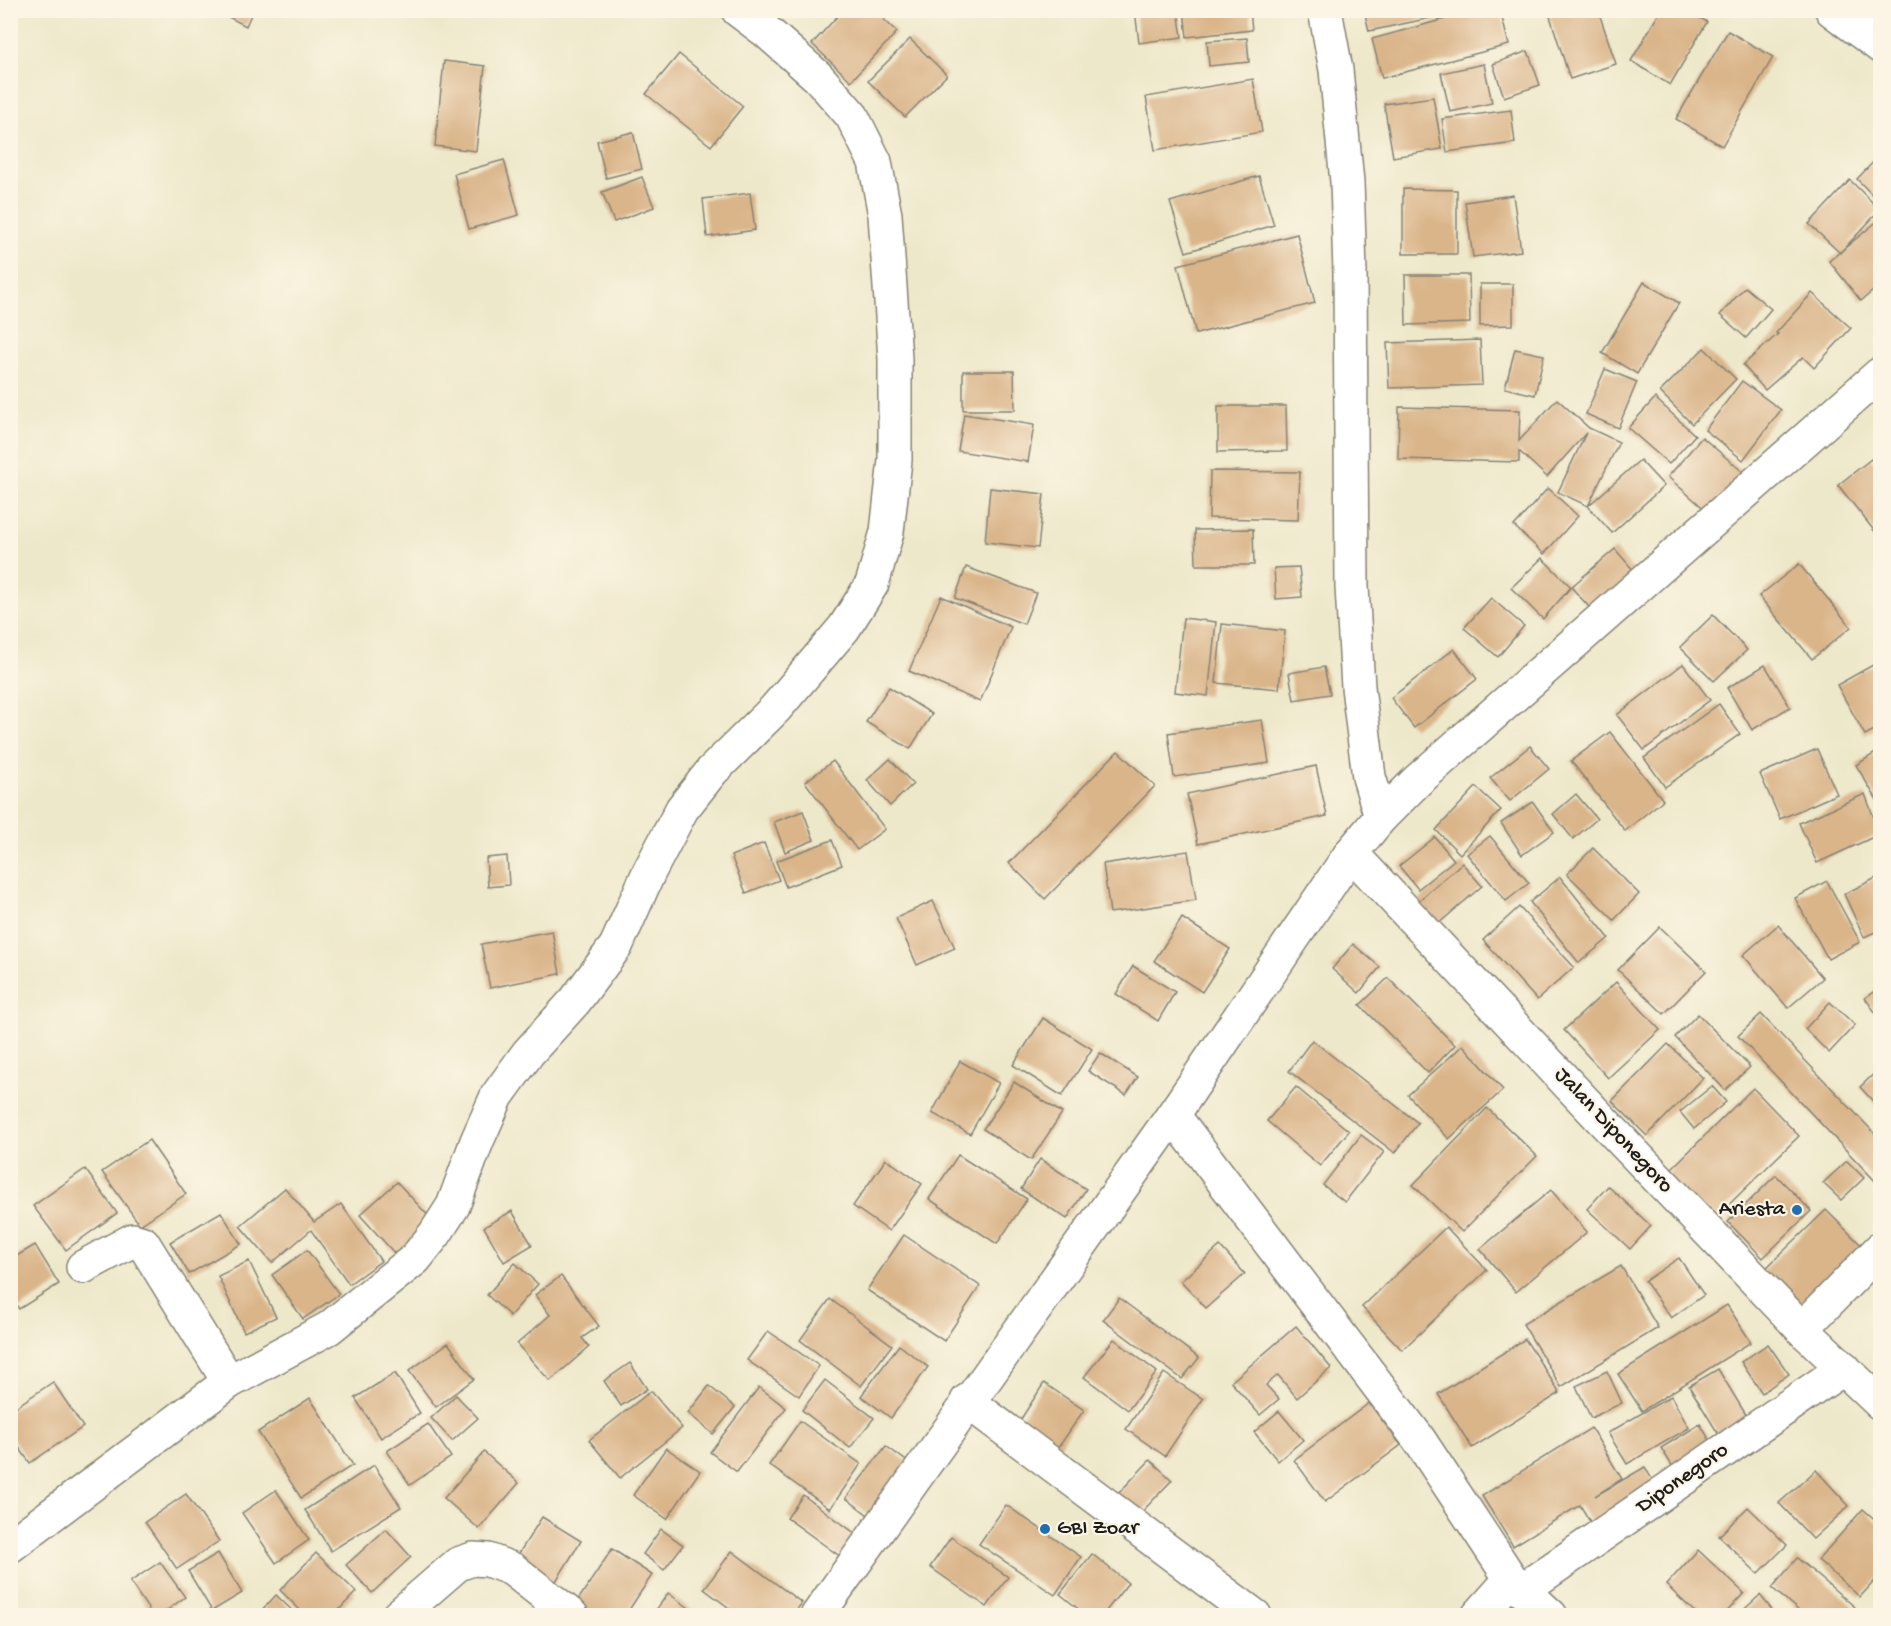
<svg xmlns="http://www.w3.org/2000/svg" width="1891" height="1626" font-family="'Gochi Hand',sans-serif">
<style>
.building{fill:#dab58a}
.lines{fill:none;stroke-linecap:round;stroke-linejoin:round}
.street-casing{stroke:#858274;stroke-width:36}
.secondary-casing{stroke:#858274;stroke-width:36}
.street{stroke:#fff;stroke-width:33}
.secondary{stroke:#fff;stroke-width:33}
.poi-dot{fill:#1f6fb2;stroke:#fcf5e5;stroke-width:2}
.labels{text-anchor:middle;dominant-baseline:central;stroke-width:4.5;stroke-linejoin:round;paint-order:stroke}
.street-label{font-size:22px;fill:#1c1c1c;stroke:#fcf5e5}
.poi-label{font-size:22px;fill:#1c1c1c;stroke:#fcf5e5;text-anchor:end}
</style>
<rect width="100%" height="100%" fill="#fcf5e5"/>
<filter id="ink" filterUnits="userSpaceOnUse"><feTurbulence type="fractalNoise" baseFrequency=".0167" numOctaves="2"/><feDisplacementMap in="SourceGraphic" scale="12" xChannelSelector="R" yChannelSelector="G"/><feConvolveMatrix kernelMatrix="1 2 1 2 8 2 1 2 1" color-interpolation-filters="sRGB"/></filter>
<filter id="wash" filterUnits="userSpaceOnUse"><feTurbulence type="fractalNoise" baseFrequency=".008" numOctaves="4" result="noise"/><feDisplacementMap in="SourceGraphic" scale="24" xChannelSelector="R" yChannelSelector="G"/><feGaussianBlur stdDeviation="1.35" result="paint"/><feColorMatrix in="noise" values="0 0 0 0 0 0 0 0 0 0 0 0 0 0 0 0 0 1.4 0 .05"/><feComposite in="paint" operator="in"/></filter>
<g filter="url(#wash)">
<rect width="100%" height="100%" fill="#eee8cb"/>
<g id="blocks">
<g class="building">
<path d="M215,10H253L246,26Z"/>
<path d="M843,10H874L897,32L851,81L812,44Z"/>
<path d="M1135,10H1178L1182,37L1139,43Z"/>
<path d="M1184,10H1250L1252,30L1187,37Z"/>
<path d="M1364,10H1449L1450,14L1369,31Z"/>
<path d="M1478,10H1500L1509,45L1382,78L1372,39Z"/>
<path d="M1548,10H1598L1616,64L1570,79Z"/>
<path d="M1661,10H1688L1707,22L1670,85L1631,61Z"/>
<path d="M1728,31L1773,57L1722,146L1676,119Z"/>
<path d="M1247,38L1249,62L1209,66L1207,41Z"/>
<path d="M910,39L947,75L905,117L868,81Z"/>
<path d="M1528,51L1540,85L1504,97L1493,64Z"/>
<path d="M679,54L743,106L711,146L646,94Z"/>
<path d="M444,61L485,66L476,151L435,146Z"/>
<path d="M1484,64L1492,103L1450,112L1441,73Z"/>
<path d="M1253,79L1262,132L1155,150L1146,97Z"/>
<path d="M1433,97L1442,149L1393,157L1384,104Z"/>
<path d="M1511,110L1515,143L1447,152L1442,119Z"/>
<path d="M633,132L642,169L606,178L597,141Z"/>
<path d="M1880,155V203L1857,179Z"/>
<path d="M504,160L519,215L469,229L454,174Z"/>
<path d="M1259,176L1274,225L1186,252L1170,202Z"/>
<path d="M642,177L654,207L614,222L602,192Z"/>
<path d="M1850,180L1880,210L1840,253L1809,224Z"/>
<path d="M1403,189L1457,190V254H1403Z"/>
<path d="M750,193L755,230L707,237L703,199Z"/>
<path d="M1513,195L1521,251L1473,257L1465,202Z"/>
<path d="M1880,219V285L1861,301L1829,261Z"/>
<path d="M1297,234L1315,303L1196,334L1178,265Z"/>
<path d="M1405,275H1469L1470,323L1406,325Z"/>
<path d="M1644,282L1679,303L1637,374L1602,353Z"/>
<path d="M1480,284H1513V325L1480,326Z"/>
<path d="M1745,287L1771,309L1746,338L1720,315Z"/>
<path d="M1812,293L1851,328L1814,368L1803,357L1765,390L1743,365L1778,334L1776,333Z"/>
<path d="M1480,340L1482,385L1389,388L1387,343Z"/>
<path d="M1704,348L1736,379L1692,424L1660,392Z"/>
<path d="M1515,349L1544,355L1535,395L1505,388Z"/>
<path d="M1605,369L1637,382L1618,428L1586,414Z"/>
<path d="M963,371H1014L1015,410H963Z"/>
<path d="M1742,381L1781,410L1743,460L1705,430Z"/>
<path d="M1655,398L1695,435L1669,464L1628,428Z"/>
<path d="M1557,399L1589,428L1619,442L1588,506L1640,460L1664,486L1612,533L1588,506L1558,492L1586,433L1547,477L1519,451V462L1398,459L1399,407L1520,410L1519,441Z"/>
<path d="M1218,406H1286L1287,451L1218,452Z"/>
<path d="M964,414L1034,425L1028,462L958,451Z"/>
<path d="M1702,437L1744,473L1709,513L1668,477Z"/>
<path d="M1871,459L1880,470V538L1838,485Z"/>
<path d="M1210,471L1300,472L1298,520L1209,518Z"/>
<path d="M990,488L1044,494L1038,548L985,542Z"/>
<path d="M1548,488L1578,516L1544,554L1514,526Z"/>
<path d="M1253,529L1254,565H1196L1195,530Z"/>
<path d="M1615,549L1641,579L1598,617L1571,587L1543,619L1511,588L1542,558L1571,587Z"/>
<path d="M1799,564L1851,627L1812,659L1759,596Z"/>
<path d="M966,567L1036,593L1024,624L955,598Z"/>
<path d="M1299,567L1302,597L1276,599L1274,568Z"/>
<path d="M941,596L1011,627L980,702L909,671Z"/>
<path d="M1491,598L1524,626L1498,657L1464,628Z"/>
<path d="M1713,615L1747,650L1714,681L1680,647Z"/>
<path d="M1183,618L1216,622L1208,696L1175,692Z"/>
<path d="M1222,624L1285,631L1279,689L1216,683Z"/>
<path d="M1454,649L1477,679L1414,728L1391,698Z"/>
<path d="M1880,661V727L1865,735L1837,685Z"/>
<path d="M1683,664L1710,700L1644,750L1617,715Z"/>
<path d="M1765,665L1790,707L1752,730L1727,688Z"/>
<path d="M1324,667L1330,694L1294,700L1289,673Z"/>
<path d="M889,687L932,714L910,749L866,722Z"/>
<path d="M1719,704L1740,734L1665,787L1644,758Z"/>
<path d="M1262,720L1269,763L1174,777L1168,733Z"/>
<path d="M1610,732L1663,800L1625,831L1571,761Z"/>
<path d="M1530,746L1549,769L1510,801L1490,778Z"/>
<path d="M1817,749L1837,794L1780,819L1760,774Z"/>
<path d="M1880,750V805L1856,765Z"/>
<path d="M1118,751L1155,786L1045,899L1009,863Z"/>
<path d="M890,759L913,784L890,806L867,780Z"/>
<path d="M833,761L885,829L857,850L805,782Z"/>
<path d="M1316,766L1327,816L1198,844L1187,794Z"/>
<path d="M1476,787L1501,810L1460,854L1436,830Z"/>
<path d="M1576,794L1597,819L1573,839L1553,814Z"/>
<path d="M1865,794L1880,834L1817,863L1799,823Z"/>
<path d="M1533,802L1554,832L1522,855L1501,823Z"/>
<path d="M803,811L814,840L785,852L774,822Z"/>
<path d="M1490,836L1529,883L1506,901L1467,854Z"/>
<path d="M1435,837L1454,860L1418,889L1399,866Z"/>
<path d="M832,840L842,865L786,887L776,861Z"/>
<path d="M764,843L779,880L746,893L731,856Z"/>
<path d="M1593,848L1639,894L1614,920L1567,874Z"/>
<path d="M1188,851L1196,900L1110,913L1103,864Z"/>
<path d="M507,856L509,885L488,887L486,858Z"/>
<path d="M1462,863L1482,886L1437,925L1417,902Z"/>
<path d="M1880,876V930L1864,937L1844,894Z"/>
<path d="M1560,877L1609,938L1579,963L1530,902Z"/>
<path d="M1827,881L1860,942L1828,959L1795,898Z"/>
<path d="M933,901L955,948L917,965L896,918Z"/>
<path d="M1519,907L1574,967L1537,1000L1483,940Z"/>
<path d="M1182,918L1230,949L1202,992L1154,961Z"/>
<path d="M1778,925L1823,978L1788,1008L1743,955Z"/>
<path d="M1660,927L1706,971L1664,1014L1618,970Z"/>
<path d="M552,931L560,974L490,988L481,944Z"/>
<path d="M1353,944L1380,967L1359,993L1332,969Z"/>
<path d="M1133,966L1175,992L1158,1021L1116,994Z"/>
<path d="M1388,978L1455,1045L1428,1073L1360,1005Z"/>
<path d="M1616,982L1660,1030L1608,1078L1564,1030Z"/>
<path d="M1880,987V1019L1865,998Z"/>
<path d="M1830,1002L1855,1025L1829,1053L1805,1029Z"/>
<path d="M1698,1014L1750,1067L1725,1090L1675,1037Z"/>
<path d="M1761,1014L1880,1139V1186L1738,1036Z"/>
<path d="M1043,1018L1092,1049L1062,1096L1013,1065Z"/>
<path d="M1312,1040L1418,1123L1395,1153L1289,1071Z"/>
<path d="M1668,1044L1703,1078L1647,1136L1612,1101Z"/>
<path d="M1463,1045L1503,1090L1449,1139L1408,1095Z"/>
<path d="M1100,1053L1138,1077L1126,1095L1088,1071Z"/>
<path d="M960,1061L999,1083L970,1134L932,1113Z"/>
<path d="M1880,1068V1109L1860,1087Z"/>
<path d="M1014,1082L1062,1113L1031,1160L983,1129Z"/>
<path d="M1712,1086L1726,1102L1694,1129L1680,1112Z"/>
<path d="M1296,1087L1349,1131L1320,1166L1267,1121Z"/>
<path d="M1753,1088L1799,1136L1711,1222L1665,1175Z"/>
<path d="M1487,1108L1537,1156L1462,1232L1413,1185Z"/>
<path d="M1361,1135L1384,1152L1345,1202L1323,1185Z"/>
<path d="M149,1140L186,1194L140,1225L102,1172Z"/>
<path d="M958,1155L1027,1199L997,1244L929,1199Z"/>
<path d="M886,1159L922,1184L889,1231L853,1206Z"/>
<path d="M1040,1159L1086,1189L1067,1219L1021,1189Z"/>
<path d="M1847,1161L1864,1178L1841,1200L1823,1183Z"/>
<path d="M85,1169L117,1213L66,1250L33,1206Z"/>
<path d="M1776,1175L1811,1211L1763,1258L1728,1222Z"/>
<path d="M397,1182L433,1221L396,1255L360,1215Z"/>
<path d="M1608,1186L1651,1226L1630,1249L1587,1209Z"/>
<path d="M285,1188L314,1222L341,1204L381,1261L349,1284L311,1230L272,1263L240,1226Z"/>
<path d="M1551,1190L1587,1232L1516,1292L1480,1249Z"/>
<path d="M1826,1210L1863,1247L1800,1308L1763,1271Z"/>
<path d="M512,1211L532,1245L504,1262L484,1227Z"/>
<path d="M221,1212L241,1244L189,1274L170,1242Z"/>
<path d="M1446,1227L1487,1270L1402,1350L1362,1307Z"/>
<path d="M904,1235L980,1286L944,1341L867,1290Z"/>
<path d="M35,1245L59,1284L19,1309L10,1296V1260Z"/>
<path d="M1220,1246L1245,1274L1206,1308L1181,1281Z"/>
<path d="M307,1250L339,1294L303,1319L272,1275Z"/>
<path d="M1679,1258L1704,1295L1671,1318L1645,1281Z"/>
<path d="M249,1261L276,1317L244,1332L218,1276Z"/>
<path d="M515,1263L538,1284L510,1316L487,1295Z"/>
<path d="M1621,1266L1658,1328L1561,1387L1523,1324Z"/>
<path d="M561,1276L599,1326L582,1338L589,1347L550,1381L517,1344L550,1315L535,1295Z"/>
<path d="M1119,1298L1199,1358L1182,1379L1103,1320Z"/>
<path d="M830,1299L892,1345L861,1386L800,1340Z"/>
<path d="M1727,1305L1751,1342L1642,1411L1618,1374Z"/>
<path d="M1296,1326L1331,1368L1297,1398L1278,1375L1266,1385L1279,1399L1260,1415L1231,1382Z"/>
<path d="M768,1331L819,1366L799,1396L747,1360Z"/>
<path d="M1114,1339L1157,1372L1128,1410L1084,1377Z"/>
<path d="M1525,1339L1560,1393L1472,1448L1438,1394Z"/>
<path d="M448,1343L474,1379L436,1407L409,1371Z"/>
<path d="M1768,1344L1789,1374L1762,1393L1741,1362Z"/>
<path d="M899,1345L928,1367L891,1418L861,1396Z"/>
<path d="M630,1363L647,1389L621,1406L604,1381Z"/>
<path d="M1718,1369L1751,1423L1722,1440L1689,1386Z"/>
<path d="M1607,1371L1622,1403L1591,1418L1576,1386Z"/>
<path d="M395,1373L420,1413L381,1438L355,1398Z"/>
<path d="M1164,1373L1203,1399L1165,1456L1126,1429Z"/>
<path d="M825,1380L874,1418L850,1448L802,1410Z"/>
<path d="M53,1382L83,1427L30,1463L10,1435V1411Z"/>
<path d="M1044,1383L1084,1410L1058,1448L1019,1422Z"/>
<path d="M709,1386L735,1407L713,1434L688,1413Z"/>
<path d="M759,1387L786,1408L737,1472L710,1452Z"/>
<path d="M651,1391L682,1428L620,1478L589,1440Z"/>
<path d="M456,1395L478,1418L452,1441L431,1418Z"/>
<path d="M1671,1396L1689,1428L1627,1464L1608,1433Z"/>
<path d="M310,1398L353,1465L301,1498L258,1432Z"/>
<path d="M1369,1403L1401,1445L1325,1502L1294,1460Z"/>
<path d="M1279,1411L1303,1440L1278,1461L1254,1432Z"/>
<path d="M800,1421L861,1464L830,1509L769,1465Z"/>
<path d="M428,1424L451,1457L410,1485L387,1451Z"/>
<path d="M1700,1424L1714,1447L1676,1472L1661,1448Z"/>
<path d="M1591,1428L1622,1479L1595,1496L1645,1467L1659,1492L1595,1530L1580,1505L1513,1546L1482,1496Z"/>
<path d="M886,1446L917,1469L876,1521L846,1498Z"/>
<path d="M666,1448L700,1471L667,1519L633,1495Z"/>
<path d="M484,1452L519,1483L479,1529L444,1498Z"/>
<path d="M1150,1460L1172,1480L1138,1516L1116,1496Z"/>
<path d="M374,1465L401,1507L331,1551L305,1510Z"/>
<path d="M1816,1470L1849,1506L1813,1539L1779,1503Z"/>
<path d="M276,1490L309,1540L276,1563L242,1513Z"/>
<path d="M186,1494L219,1541L177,1569L145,1522Z"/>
<path d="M803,1495L864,1540L848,1562L787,1518Z"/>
<path d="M1006,1505L1081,1557L1055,1595L979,1544Z"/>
<path d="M1748,1507L1787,1545L1758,1574L1719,1536Z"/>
<path d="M1863,1509L1880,1524V1575L1860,1597L1818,1560Z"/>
<path d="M542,1517L581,1541L553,1586L514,1561Z"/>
<path d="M386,1529L411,1557L372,1593L346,1565Z"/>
<path d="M661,1529L683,1545L664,1570L643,1554Z"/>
<path d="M951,1537L1008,1577L987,1607L930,1567Z"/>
<path d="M612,1549L652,1575L625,1616H589L574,1606Z"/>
<path d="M1698,1550L1744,1593L1723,1616H1699L1666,1585Z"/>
<path d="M732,1551L802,1603L792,1616H740L704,1589Z"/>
<path d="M218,1553L242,1593L212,1611L188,1571Z"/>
<path d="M316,1553L356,1592L333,1616H306L280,1590Z"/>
<path d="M1092,1554L1128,1583L1102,1616H1087L1060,1594Z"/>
<path d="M1797,1558L1855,1607L1848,1616H1805L1772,1588Z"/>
<path d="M160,1562L185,1597L159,1616H153L130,1582Z"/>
<path d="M668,1593L696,1613L694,1616H652Z"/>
<path d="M276,1595L298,1616H257Z"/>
<path d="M1760,1595L1777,1616H1737Z"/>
</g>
</g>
</g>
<g filter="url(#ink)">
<use href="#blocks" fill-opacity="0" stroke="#858274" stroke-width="1.5"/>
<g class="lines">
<g class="street-casing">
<g id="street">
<path d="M1832,10L1880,46"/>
<path d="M1351,853L1603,1121L1802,1329L1880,1403"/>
<path d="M1173,1115L1418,1438L1511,1579L1551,1616"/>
<path d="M83,1267L133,1240L143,1243L229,1382"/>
<path d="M1802,1329L1880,1249"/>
<path d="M967,1401L1255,1616"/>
<path d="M10,1546L229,1382L329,1328L415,1259L435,1234L453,1206L477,1141L497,1096L528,1053L575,1001L616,946L649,872L682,809L712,771L775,709L844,628L872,584L887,532L895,460V359L885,215L875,162L852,116L818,77L766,31L738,10"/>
<path d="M1522,1590L1844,1368"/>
<path d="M1478,1616L1511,1579"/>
</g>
</g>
<g class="secondary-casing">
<g id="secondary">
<path d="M1325,10L1336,70L1347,182L1350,272L1352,587L1358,687L1369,777L1381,817"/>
<path d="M398,1616L458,1564L473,1559L488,1560L512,1569L572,1616"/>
<path d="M817,1616L1173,1115L1351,853L1381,817L1417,781L1880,374"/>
</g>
</g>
<use href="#street" class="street"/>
<use href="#secondary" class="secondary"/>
</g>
</g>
<g class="poi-dot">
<circle cx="1797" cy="1210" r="6"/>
<circle cx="1045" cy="1529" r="6"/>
</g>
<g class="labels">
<g class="street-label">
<text transform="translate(1613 1131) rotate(47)">Jalan Diponegoro</text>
<text transform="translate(1683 1479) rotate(-35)">Diponegoro</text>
</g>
<g class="poi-label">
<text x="1785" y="1210">Ariesta</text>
<text x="1057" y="1529" text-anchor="start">GBI Zoar</text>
</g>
</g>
<rect width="1891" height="1626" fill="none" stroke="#fcf5e5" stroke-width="36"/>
</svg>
